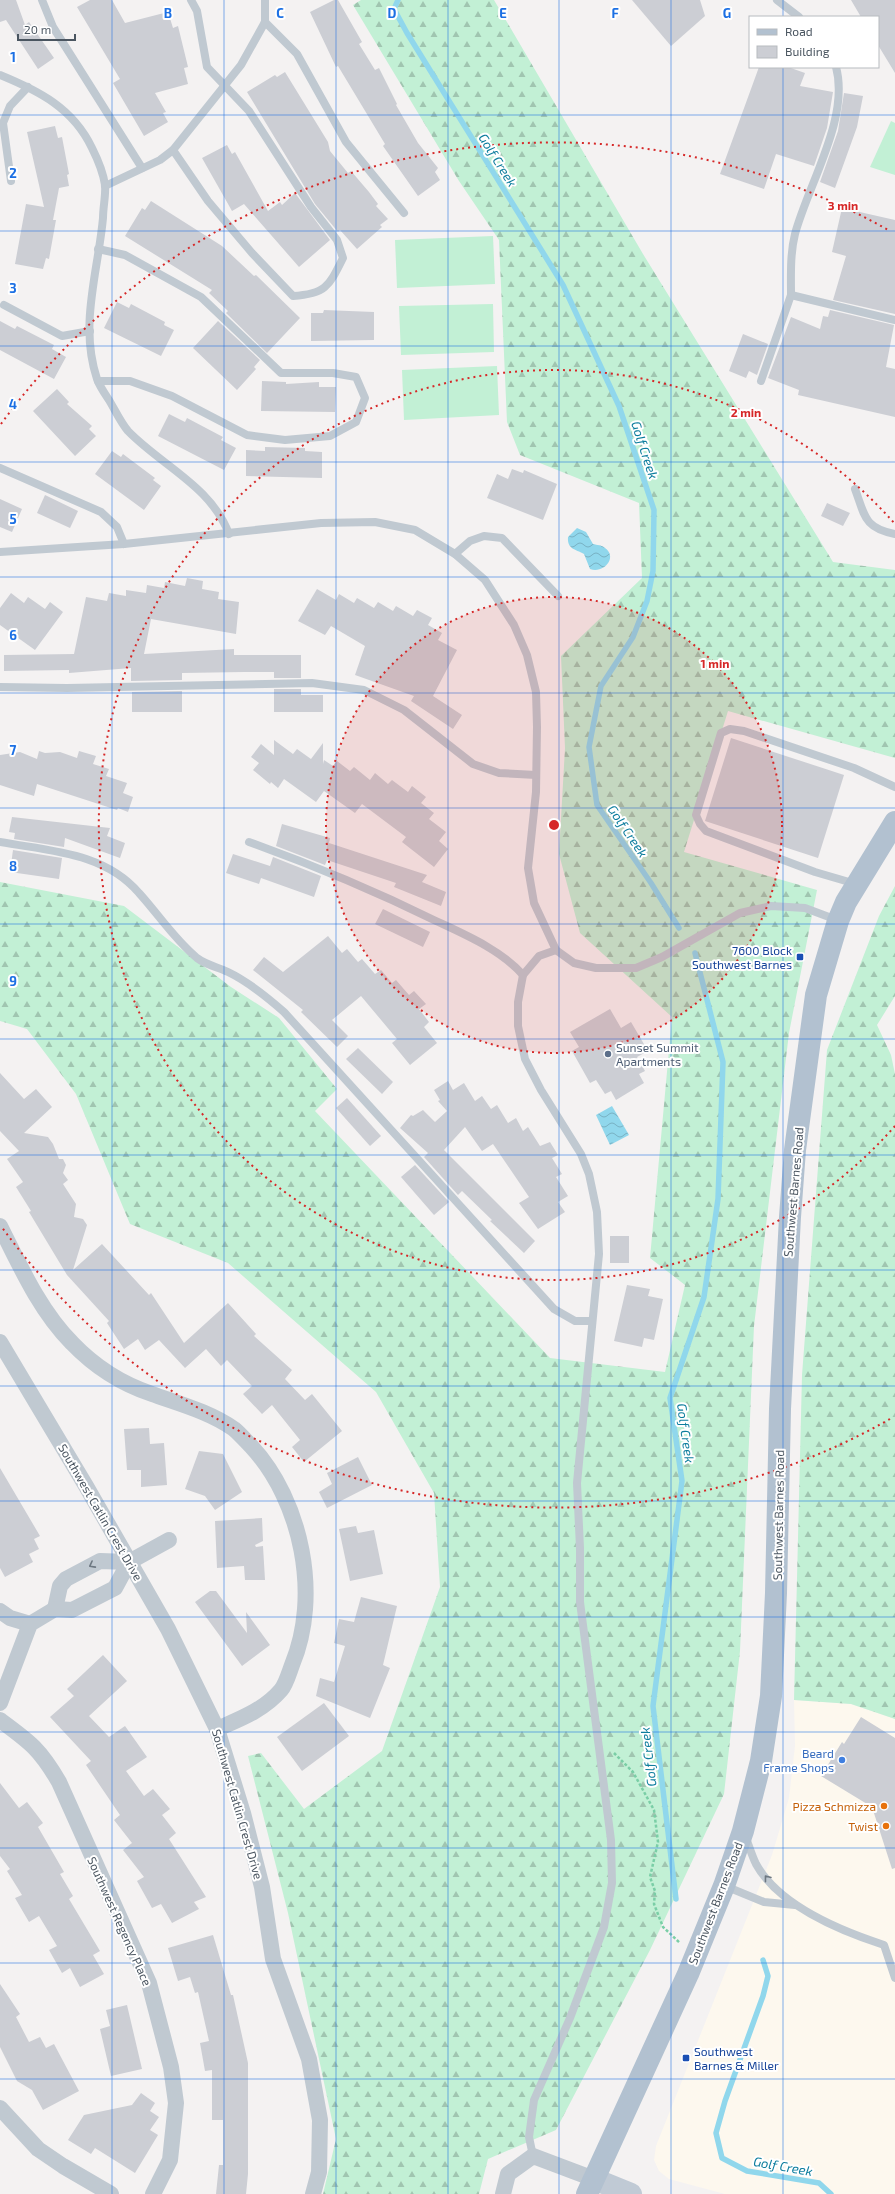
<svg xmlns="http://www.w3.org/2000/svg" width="895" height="2194" font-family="'Exo 2',sans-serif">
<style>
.commercial{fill:#fdf8ee}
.forest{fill:url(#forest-firs)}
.garden{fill:#c2f0d5}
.water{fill:url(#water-waves)}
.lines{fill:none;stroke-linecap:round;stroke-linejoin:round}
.stream{stroke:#90d7ec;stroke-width:5.5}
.building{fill:#ccced4}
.path{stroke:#7acea6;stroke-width:2.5;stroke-dasharray:3 2;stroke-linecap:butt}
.service{stroke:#c0c9d1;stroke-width:8}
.minor{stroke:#c0c9d1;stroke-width:16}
.secondary{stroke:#c0cad5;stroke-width:22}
.primary{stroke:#b2c1d0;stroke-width:22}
.oneway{stroke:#6d7882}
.grid{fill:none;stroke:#1c70e4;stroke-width:1;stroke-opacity:0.55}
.ring{fill:none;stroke:#d62828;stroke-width:2;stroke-dasharray:2 4}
.transit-dot{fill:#1a4fb4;stroke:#fff;stroke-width:1.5}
.service-dot{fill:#5c6f8a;stroke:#fff;stroke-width:1.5}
.shop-dot{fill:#3f7fe0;stroke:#fff;stroke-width:1.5}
.food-dot{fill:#e8710a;stroke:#fff;stroke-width:1.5}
.labels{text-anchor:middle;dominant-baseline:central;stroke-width:4;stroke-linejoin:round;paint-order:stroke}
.transit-label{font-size:12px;fill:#164399;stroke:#fff;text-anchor:end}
.service-label{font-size:12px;fill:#4e5e75;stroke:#fff;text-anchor:start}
.street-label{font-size:12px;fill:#4a5560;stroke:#fff}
.shop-label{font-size:12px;fill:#366cbe;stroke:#fff;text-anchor:end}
.food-label{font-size:12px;fill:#c56008;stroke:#fff;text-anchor:end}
.water-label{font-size:13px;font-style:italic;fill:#0e7e9e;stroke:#fff}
.grid-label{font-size:13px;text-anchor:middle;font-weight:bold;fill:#1c70e4;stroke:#fff;stroke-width:4;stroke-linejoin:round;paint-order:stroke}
.centre{fill:#d62828;stroke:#fff;stroke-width:2}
.ring-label{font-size:12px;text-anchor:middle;font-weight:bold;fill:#d62828;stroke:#fff;stroke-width:4;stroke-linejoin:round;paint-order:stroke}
</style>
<defs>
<pattern id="forest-firs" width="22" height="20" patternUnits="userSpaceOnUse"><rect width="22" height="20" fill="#c2f0d5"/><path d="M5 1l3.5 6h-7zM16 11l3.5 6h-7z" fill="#a0c5b0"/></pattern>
<pattern id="water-waves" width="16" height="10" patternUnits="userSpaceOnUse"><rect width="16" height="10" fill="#90d7ec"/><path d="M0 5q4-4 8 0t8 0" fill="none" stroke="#78b1c3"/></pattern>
</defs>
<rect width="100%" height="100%" fill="#f4f2f2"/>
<path class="commercial" d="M794,1700L851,1704L895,1719V2194H725L669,2179L659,2171L654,2160L656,2146L772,1855L789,1798L795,1746Z"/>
<g class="forest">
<path d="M361,0H494L643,254L833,562L895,570V758L728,711L684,852L817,890L789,1033L754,1326L740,1651L724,1794L650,1950L556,2130L488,2159L479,2194H323L336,2139L288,1913L248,1756L261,1753L304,1809L382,1751L440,1587L434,1493L376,1392L228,1263L130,1224L76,1094L27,1029L0,1021V882L124,906L231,987L279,1018L337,1089L315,1111L550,1358L665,1372L685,1285L650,1258L672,1017L580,933L559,854L565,748L561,656L642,578L639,503L520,455L507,422L499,240L459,181L353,5Z"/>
<path d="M895,886V996L877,1025L891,1055L895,1074V1719L851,1704L794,1700L802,1375L827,1050L879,916Z"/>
</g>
<g class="garden">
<path d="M891,121L895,123V175L870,167Z"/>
<path d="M493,236L495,284L397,288L395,240Z"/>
<path d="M493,304L494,352L401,355L399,306Z"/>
<path d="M497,366L499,415L404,420L402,370Z"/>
</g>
<g class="water">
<path d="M577,528L586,532L593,544C597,545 602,545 605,548C618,557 604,574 590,569L584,554C575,549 567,549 568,537Z"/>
<path d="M612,1106L629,1135L610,1145L596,1115Z"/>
</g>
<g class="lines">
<g class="stream">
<path d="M398,0L394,9L407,33L563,285L619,406L654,510L653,571L647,601L633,637L601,686L589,747L597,805L651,883L679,928"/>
<path d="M676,1899L653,1706L682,1481L670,1398L704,1297L718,1199L723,1062L695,953"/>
<path d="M763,1960L768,1976L763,1996L725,2101L716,2133L722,2158L747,2171L819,2183L831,2194"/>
</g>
</g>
<g class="building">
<path d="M0,0H16L25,25L29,22L54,58L38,69L6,20L0,22Z"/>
<path d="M90,0H112L125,23L168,12L173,28L178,26L188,67L184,68L188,84L155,93L166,112L163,113L168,122L144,136L113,83L120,79L77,7Z"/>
<path d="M334,0H338L362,42L359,44L375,70L379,68L397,104L396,105L418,143L438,168L435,172L440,180L418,196L383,146L385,144L338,66L336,67L310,12Z"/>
<path d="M632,0H700L705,16L671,46Z"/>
<path d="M851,0H895V73L878,45V17H861Z"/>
<path d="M759,67H788L805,73L800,86L833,92L827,128L814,166L776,154L764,189L720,174Z"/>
<path d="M285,72L328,142L330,151L348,173L351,171L369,192L378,204L376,206L388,219L380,225L382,227L357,249L340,230L338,232L315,204L247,92L275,75L277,77Z"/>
<path d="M844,93L863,96L857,127L835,188L820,182L838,131Z"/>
<path d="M55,126L58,138L62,137L69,174L67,175L69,186L59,188L53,220H56L49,259L46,258L43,269L15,264L26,204L44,207L27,132Z"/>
<path d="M227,145L232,154L235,152L268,211L280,202L282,205L295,193L330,240L299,267L244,204L232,211L202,158Z"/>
<path d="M151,201L222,246L254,276L256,275L300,318L267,353L226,313L228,311L209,293L212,290L125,236L142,208L145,210Z"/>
<path d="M842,208L895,220V314L833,300L846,256L832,252Z"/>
<path d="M117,302L129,308L131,304L165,322L164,325L174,330L161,356L104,328Z"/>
<path d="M324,310L374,312V340L311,341V313H323Z"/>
<path d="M830,310L894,325L886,367L895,369V417L798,395L799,390L768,378L791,317L820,329L823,316L828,317Z"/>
<path d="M0,321L15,329L17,326L54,345L52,349L66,357L54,379L0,350Z"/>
<path d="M218,321L260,360L254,367L256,369L237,390L193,348Z"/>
<path d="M743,334L768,344L757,375L749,371L746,378L729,371Z"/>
<path d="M262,381L286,382V384L319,382V387H336L335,412L261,411Z"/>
<path d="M57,389L69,402L67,404L92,426L89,429L96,436L75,456L33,411Z"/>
<path d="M169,414L185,422L187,418L223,437L221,440L236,448L224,470L158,436Z"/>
<path d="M265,447L305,448V451L322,452V478L246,476V450L265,451Z"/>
<path d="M112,451L121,457L123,454L155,478L153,480L161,486L144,510L95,474Z"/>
<path d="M512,469L523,473L524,470L557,484L543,520L487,498L497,474L508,479Z"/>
<path d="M45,495L78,511L70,528L37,513Z"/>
<path d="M0,499L22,509L12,532L0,527Z"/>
<path d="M827,503L850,513L843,526L821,516Z"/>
<path d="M187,578L203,581L202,589L219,592L218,599L239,602L236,634L151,619L144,654L234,649V655H301V678H274V672H244L182,673V680L131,681V668L69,673V670L4,671V655L74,654L86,597L107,601L109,593L126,596V590L146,593L147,585L164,588L165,582L185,586Z"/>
<path d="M317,589L336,600L339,594L354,603L357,598L374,608L378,602L393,611L396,606L413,616L417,610L432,618L428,625L442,633L438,640L457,650L433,696L462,715L453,729L411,701L414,696L355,675L365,646L331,626L325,635L298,621Z"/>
<path d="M11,593L24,603L28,597L45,609L50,602L63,612L35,650L0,625V608Z"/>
<path d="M274,689H301V695H323V712H274Z"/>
<path d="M182,691V712H132V692Z"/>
<path d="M731,738L844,775L818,858L705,821Z"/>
<path d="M274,740L293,754L297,749L311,759L323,743V764L324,760L333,766L337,761L350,771L354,767L370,780L375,773L388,784L392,780L408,792L412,786L426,797L421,803L434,813L429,819L446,832L439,841L448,849L434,867L402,842L406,837L362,804L355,813L324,791L316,802L284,779L278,788L271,782L270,784L253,770L259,763L251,757L261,744L274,755Z"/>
<path d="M39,751L45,753L60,752L77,758L79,751L96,756L93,764L109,769L106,776L127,783L123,793L133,797L128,812L118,808L117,810L37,784L34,796L0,785V755L20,752L37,759Z"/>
<path d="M12,817L110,828L107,836L125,843L120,858L65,838L64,847L14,839L15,833L9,832Z"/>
<path d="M282,824L330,838L329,843L427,875L422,882L446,892L441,906L394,887L396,883L327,860L325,865L276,846Z"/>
<path d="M13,850L62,858L59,879L10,872Z"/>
<path d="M233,854L270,866L273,857L321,876L314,897L261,878L259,884L226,873Z"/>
<path d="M383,909L430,932L423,947L375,924Z"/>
<path d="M328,936L342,953L347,949L358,962L362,959L375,974L381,970L392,983L396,980L409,995L414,991L426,1004L419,1009L429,1022L424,1027L437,1043L410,1065L392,1043L397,1039L361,996L332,1020L348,1036L337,1047L301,1012L303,1010L253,970L264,957L283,972Z"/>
<path d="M610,1009L621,1028L631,1022L648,1051L637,1057L645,1071L639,1074L644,1083L616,1100L611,1091L605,1094L596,1080L590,1083L572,1051L579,1047L570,1032Z"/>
<path d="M358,1048L393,1082L382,1094L346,1059Z"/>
<path d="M0,1073L24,1099L36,1089L52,1107L24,1133L48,1137L53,1144L59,1159H63L66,1165L63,1173L68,1180L63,1184L76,1204L74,1217L83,1219L87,1225L73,1270L102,1244L149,1295L151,1293L184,1343L228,1303L256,1334L254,1336L292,1370L285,1379L305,1400L312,1394L342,1431L304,1462L292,1447L300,1440L272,1405L262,1414L243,1394L252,1386L227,1360L221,1366L206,1349L185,1368L159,1340L145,1350L138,1339L124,1349L107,1323L109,1321L67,1275L29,1212L31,1211L16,1187L23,1182L7,1159L19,1151L0,1131Z"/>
<path d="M448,1081L453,1090L464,1083L475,1101L482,1096L491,1109L497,1105L508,1123L516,1118L523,1131L528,1127L540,1146L550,1142L558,1155L552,1158L562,1174L556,1177L568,1196L558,1202L565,1212L538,1229L519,1203L529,1197L493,1144L482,1151L465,1127L444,1150L535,1241L524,1253L490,1221L492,1220L462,1191L458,1195L424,1157L428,1153L400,1128L411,1115L413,1116L423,1110L435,1122L447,1111L438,1101L440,1100L434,1090Z"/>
<path d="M347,1098L381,1136L370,1146L336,1108Z"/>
<path d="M415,1165L449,1202L434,1215L401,1177Z"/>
<rect x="610" y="1236" width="19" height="27"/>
<path d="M627,1285L650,1289L648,1296L663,1299L654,1340L644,1338L642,1347L614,1341Z"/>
<path d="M149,1428L150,1444L164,1443L167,1485L141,1487V1470H127L124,1429Z"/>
<path d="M199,1451L223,1454L242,1492L215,1510L205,1496L185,1489Z"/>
<path d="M358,1457L372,1485L327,1508L319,1492L332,1484L327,1473Z"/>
<path d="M0,1468L40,1536L34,1539L39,1549L29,1554L33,1562L5,1577L0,1568Z"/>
<path d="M262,1518L263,1541L255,1545L256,1547L263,1546L265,1580H245L244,1566L217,1568L215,1521Z"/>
<path d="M356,1526L358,1533L374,1530L383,1574L350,1581L339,1529Z"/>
<path d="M210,1591H216L247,1633L246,1612L270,1645L242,1666L195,1602Z"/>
<path d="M361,1597L397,1606L383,1665L390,1668L370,1718L316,1696L320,1678L334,1682L345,1646L334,1643L339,1619L354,1622Z"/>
<path d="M103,1655L127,1681L89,1716L109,1737L125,1726L147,1757L126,1771L144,1796L153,1789L170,1809L162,1815L176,1833L169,1839L206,1897L194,1902L199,1909L172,1923L161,1904L152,1908L137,1881L144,1877L123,1850L132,1843L114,1820L120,1815L86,1765L91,1761L50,1717L74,1696L67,1689Z"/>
<path d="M324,1703L349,1736L302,1771L277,1737Z"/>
<path d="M861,1717L895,1738V1868L892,1869L872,1807L821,1776L842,1742L844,1744Z"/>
<path d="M0,1783L19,1808L27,1802L43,1823L38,1827L64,1872L60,1874L73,1896L69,1899L100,1951L93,1955L104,1974L80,1987L70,1968L62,1973L49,1950L57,1946L39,1916L29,1922L15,1898L22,1895L7,1871L10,1869L0,1856Z"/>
<path d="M213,1935L231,1995H233L248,2063V2174L246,2194H216L219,2165H223V2120H212V2070L205,2071L200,2043L209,2041L198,1992L195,1993L190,1977L178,1981L168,1948Z"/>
<path d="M0,1984L20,2014L16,2017L29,2042L40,2037L46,2048L54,2044L79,2091L43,2110L32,2090L17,2081L0,2047Z"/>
<path d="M127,2005L142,2069L111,2076L100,2029L110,2026L106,2010Z"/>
<path d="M141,2093L155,2103L150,2111L159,2117L150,2130L158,2135L135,2173L95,2148L91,2154L68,2140L84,2115L132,2105Z"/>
</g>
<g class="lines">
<path class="path" d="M614,1753L633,1772L654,1810L658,1842L650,1877L655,1891L654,1904L663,1927L680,1943"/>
<g class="service">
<path d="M42,0L53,27L142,168"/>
<path d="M777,0L799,17"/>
<path d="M265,22L297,54L346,142L404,213"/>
<path d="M836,67C850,118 808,185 795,234C790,254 791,275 791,295L895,320"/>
<path d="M0,75C39,91 73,108 92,148C98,160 103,171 105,185C106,195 103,207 103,218C98,272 79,325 97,379C100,387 105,394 109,400C115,410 121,423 128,431C162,466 211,486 229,534"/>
<path d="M173,150L208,201L252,253L293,296C326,294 329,286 343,258L337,240L311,207L249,111L207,67L197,11L191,0"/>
<path d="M11,181L3,123L10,106L28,87"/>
<path d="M105,186L160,160L173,150L241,65L265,22V0"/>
<path d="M4,305L62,336L90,331"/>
<path d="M98,381H130L172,396L247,435L285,440L330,436L356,422L365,398L356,377L333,373H281L201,297L125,255L98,249"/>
<path d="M761,381L791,295"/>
<path d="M0,468L101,512L117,527L124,544"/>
<path d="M855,489C865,516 864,528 895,534"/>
<path d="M0,552L124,544L321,523L375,522L415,530L455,554L485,580L514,625L527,655L536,692L537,727L536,792L528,868L534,903L556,950L574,963L596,968H636L662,957L740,913L771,906L805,908L837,920"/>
<path d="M455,554L470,541L484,536L502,538L558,596"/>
<path d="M0,687L67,688L312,683L364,690L404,710L473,764L499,773L536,775"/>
<path d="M0,842C49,851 104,852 139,893C159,915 174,939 197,958C206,965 218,967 228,972C249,982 267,997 284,1012L554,1309L575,1321H592"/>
<path d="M249,842C313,865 375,891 436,921C466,935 501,950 523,975"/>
<path d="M856,884L815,872L706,831L700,824L696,815L721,733L730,729L744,731L854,768L895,787"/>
<path d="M746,1838C749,1846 752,1856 756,1864C779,1906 841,1931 884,1945L895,1978"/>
<path d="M725,1886L764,1902L795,1905"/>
<path d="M533,2156L529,2137L534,2100L570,2018L604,1927L612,1883L611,1840L580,1602V1548L577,1483L599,1254L597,1212L589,1174L581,1154L541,1090L525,1059L518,1026V1002L523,975L539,956L556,950"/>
</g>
<g class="minor">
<path d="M0,1226C20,1266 40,1311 72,1343C94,1366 122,1384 152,1394C180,1404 210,1412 234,1429C240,1434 246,1441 251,1446C302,1501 321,1596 292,1665C289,1673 286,1684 281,1690C264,1710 240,1719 217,1729"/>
<path d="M0,1342L86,1486L168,1629L217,1729L243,1813L262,1887L273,1959L309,2059L320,2120L319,2172L313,2194"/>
<path d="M129,1562L169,1540"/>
<path d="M55,1609L60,1586L66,1579L100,1561L129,1562"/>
<path d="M0,1611L10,1618L30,1624"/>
<path d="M0,1703L30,1624L55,1609L72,1610L115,1588L129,1562"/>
<path d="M0,1720C30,1742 40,1749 59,1782L149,1983L171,2067L176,2103L170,2160L153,2194"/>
<path d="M0,2108L38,2149L63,2166L111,2194"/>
<path d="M503,2194L508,2174L533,2156L594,2179"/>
</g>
<path class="secondary" d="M594,2179L631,2194"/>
<path class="primary" d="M587,2194L688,1974L724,1886L743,1831L761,1761L771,1696L776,1593L780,1409L790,1217L795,1150L816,995L838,921L846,902L895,822"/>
</g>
<defs><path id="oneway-chevron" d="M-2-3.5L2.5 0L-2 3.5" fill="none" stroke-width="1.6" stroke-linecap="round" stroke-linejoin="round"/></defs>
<g class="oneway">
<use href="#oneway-chevron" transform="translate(92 1565) rotate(152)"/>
<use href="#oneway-chevron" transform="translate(767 1878) rotate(-128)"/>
</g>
<path class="grid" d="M112,0V2194M224,0V2194M336,0V2194M448,0V2194M559,0V2194M671,0V2194M783,0V17M783,67V2194M0,115H895M0,231H895M0,346H895M0,462H895M0,577H895M0,693H895M0,808H895M0,924H895M0,1039H895M0,1155H895M0,1270H895M0,1386H895M0,1501H895M0,1617H895M0,1732H895M0,1848H895M0,1963H895M0,2079H895"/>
<circle cx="554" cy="825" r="228" fill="#d62828" fill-opacity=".12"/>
<g class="ring">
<circle cx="554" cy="825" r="228"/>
<path d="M895 1126A455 455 0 1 1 895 524"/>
<path d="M890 1419A683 683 0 0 1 1 1226M1 424A683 683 0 0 1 890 231"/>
</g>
<g class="transit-dot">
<rect x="796" y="953" width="8" height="8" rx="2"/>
<rect x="682" y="2054" width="8" height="8" rx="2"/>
</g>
<circle class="service-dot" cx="608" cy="1054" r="4"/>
<circle class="shop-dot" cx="842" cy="1760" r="4"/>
<g class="food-dot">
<circle cx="884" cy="1806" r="4"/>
<circle cx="886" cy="1826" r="4"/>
</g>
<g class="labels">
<g class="transit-label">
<text x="792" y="950">7600 Block<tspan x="792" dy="14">Southwest Barnes</tspan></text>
<text x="694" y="2051" text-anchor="start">Southwest<tspan x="694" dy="14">Barnes &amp; Miller</tspan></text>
</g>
<g class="service-label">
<text x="616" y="1047">Sunset Summit<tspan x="616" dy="14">Apartments</tspan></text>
</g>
<g class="street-label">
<text transform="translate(793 1192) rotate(-85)">Southwest Barnes Road</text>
<text transform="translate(101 1512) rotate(60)">Southwest Catlin Crest Drive</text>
<text transform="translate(778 1515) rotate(-89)">Southwest Barnes Road</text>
<text transform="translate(238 1804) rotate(74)">Southwest Catlin Crest Drive</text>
<text transform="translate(715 1903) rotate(-69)">Southwest Barnes Road</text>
<text transform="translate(120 1921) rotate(66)">Southwest Regency Place</text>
</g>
<g class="shop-label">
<text x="834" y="1753">Beard<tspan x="834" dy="14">Frame Shops</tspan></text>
</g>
<g class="food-label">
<text x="876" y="1806">Pizza Schmizza</text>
<text x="878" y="1826">Twist</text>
</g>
<g class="water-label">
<text transform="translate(498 160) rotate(58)">Golf Creek</text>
<text transform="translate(645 450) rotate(72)">Golf Creek</text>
<text transform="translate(628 831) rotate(56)">Golf Creek</text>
<text transform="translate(686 1433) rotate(82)">Golf Creek</text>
<text transform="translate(648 1757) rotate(-97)">Golf Creek</text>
<text transform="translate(783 2166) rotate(10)">Golf Creek</text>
</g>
</g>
<g class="grid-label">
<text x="168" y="18">B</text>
<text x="280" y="18">C</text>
<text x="392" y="18">D</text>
<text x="503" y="18">E</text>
<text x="615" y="18">F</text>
<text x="727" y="18">G</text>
<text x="13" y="62">1</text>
<text x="13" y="178">2</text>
<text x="13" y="293">3</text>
<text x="13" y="409">4</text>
<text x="13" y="524">5</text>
<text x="13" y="640">6</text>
<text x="13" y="755">7</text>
<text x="13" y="871">8</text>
<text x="13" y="986">9</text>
</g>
<circle cx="554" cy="825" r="6" class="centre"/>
<g class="ring-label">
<text x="843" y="210">3 min</text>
<text x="746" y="417">2 min</text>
<text x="715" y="668">1 min</text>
</g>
<rect x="749" y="16" width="130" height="52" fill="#ffffff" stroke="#b7bbbf"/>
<rect x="757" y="29" width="20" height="6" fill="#b2c1d0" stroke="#b7bbbf"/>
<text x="785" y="36" font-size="12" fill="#4a5560">Road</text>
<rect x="757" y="46" width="20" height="12" fill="#ccced4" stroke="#b7bbbf"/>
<text x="785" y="56" font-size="12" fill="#4a5560">Building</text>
<path d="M18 34v6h57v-6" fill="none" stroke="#4a5560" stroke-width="2"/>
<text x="24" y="34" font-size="12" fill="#4a5560" stroke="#ffffff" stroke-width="3" paint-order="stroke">20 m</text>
</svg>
